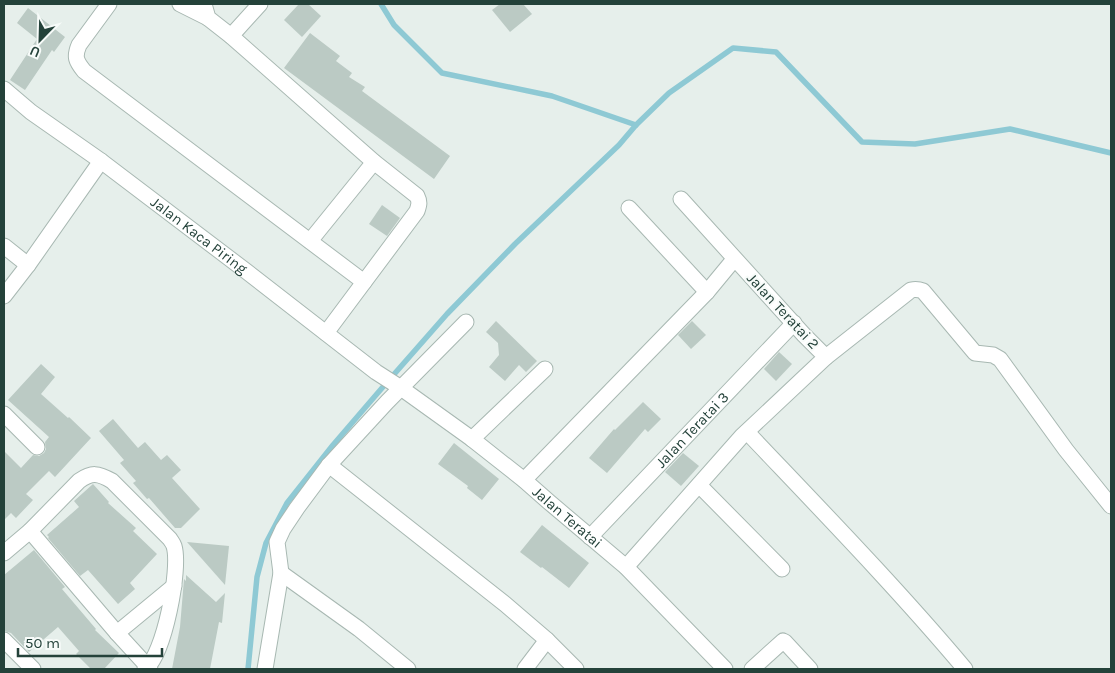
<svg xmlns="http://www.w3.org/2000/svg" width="1115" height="673" font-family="Karla,sans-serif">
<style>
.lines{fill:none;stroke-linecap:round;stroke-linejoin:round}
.stream{stroke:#8ec9d4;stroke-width:5.5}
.building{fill:#bbcac4}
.minor-casing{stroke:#a8b8b2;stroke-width:17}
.minor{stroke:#fff;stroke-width:15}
.labels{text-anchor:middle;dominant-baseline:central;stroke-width:4;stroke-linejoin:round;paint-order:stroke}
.street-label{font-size:15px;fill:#24423a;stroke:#f7fbf9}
</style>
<rect width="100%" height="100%" fill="#e6efeb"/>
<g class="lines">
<g class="stream">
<path d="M381,4L394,25L442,73L552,96L636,125"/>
<path d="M248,669L257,577L266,543L287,503L333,445L382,388L447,314L515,244L619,145L636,125L669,93L733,48L776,52L862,142L915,144L1010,129L1111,153"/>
</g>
</g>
<g class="building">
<path d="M299,4H308L321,16L302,37L284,20Z"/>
<path d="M500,4H523L532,14L510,32L492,10Z"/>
<path d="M28,8L65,37L54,52L52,50L25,90L10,80L37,39L17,23Z"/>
<path d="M310,33L340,56L336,61L352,73L349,77L365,87L362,91L450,156L434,179L284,68Z"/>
<path d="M382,205L400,218L387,236L369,224Z"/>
<path d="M496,321L537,361L526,372L519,365L505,381L489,367L499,355L498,343L486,332Z"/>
<path d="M692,321L706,335L691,349L678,335Z"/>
<path d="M779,352L792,364L776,381L764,369Z"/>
<path d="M41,364L55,377L41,394L68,418L69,417L91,438L55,477L49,471L26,494L33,500L16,518L11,513L4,520V451L21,468L33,455L39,456L44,453L46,449L45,442L49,437L8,400Z"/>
<path d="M643,402L661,419L648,432L645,429L607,473L589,458L614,429L615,430Z"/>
<path d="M113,419L138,448L145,442L161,460L167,455L181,470L172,478L200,509L181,528H175L149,498L147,499L133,483L136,481L120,463L124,460L99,431Z"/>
<path d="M454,443L499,479L482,500L467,488L468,486L438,464Z"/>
<path d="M683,453L699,466L681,486L665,472Z"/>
<path d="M93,484L109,502L108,503L136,528L133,531L157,554L130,583L135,589L118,604L88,570L80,576L48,538L49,537L47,535L79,507L74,501Z"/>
<path d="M542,525L589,563L569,588L542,567L541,568L520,552Z"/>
<path d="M187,542L229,546L225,585Z"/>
<path d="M34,550L65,587L62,589L96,629L95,630L119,653L104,669H91L76,654L79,651L58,627L29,652L11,633L4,631V575Z"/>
<path d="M186,575L216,602L225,593L222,623L219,622L210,669H172L180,627L184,579L186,581Z"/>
</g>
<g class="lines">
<g class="minor-casing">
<g id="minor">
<path d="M109,4L79,45C74,57 76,61 84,71L364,282"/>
<path d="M180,4L208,18"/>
<path d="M204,4L208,18L231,36L374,162L417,196C420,202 419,205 417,211L326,333"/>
<path d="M231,36L260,4"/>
<path id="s1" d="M4,89L31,112L101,161L246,271L376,372L401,388L472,439L524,480L549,502L626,567L725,669"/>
<path d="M629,208L707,292"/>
<path d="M310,241L374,162"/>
<path d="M4,246L28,265"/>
<path d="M4,296L28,265L101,161"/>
<path d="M826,357L911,290C916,289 918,289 923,291L975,353L993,355L1000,359L1066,450L1111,506"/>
<path d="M4,414L37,447"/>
<path d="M747,432C821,510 896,587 965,669"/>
<path d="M472,439L545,369"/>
<path d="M329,465L505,604L547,640L576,669"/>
<path d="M524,480L707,292L731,263L735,260"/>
<path d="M699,485L782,569"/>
<path d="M30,531L117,633L150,669"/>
<path id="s2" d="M590,537L794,323"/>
<path d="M4,553L30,531L79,481C92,472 98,473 112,481L170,539C171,541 173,543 174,546C181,568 164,656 145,669"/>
<path d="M626,567L742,436L826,357L804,335L681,199"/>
<path d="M281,573L359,629L408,669"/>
<path d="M117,633L174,586"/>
<path d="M4,640L33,669"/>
<path d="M265,669L281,573L277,542L283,529L297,508L329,465L387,402L466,322"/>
<path d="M525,669L547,640"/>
<path d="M752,669L783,641L785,642L810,669"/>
</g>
</g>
<use href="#minor" class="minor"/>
</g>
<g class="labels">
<g class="street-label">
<text stroke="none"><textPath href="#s1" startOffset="244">Jalan Kaca Piring</textPath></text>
<text transform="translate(783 311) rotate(47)">Jalan Teratai 2</text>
<text stroke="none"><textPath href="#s2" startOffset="148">Jalan Teratai 3</textPath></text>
<text stroke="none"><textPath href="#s1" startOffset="708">Jalan Teratai</textPath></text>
</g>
</g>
<rect width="1115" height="673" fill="none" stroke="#24423a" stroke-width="10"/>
<g transform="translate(40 40) rotate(203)" stroke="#f7fbf9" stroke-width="4" paint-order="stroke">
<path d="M0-4L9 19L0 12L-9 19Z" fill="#24423a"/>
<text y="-8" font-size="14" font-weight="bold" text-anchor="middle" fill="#24423a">U</text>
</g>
<path d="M18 648v8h144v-8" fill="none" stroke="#24423a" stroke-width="2.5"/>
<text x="25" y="648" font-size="15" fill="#24423a" stroke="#f7fbf9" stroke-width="4" paint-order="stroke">50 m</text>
</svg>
